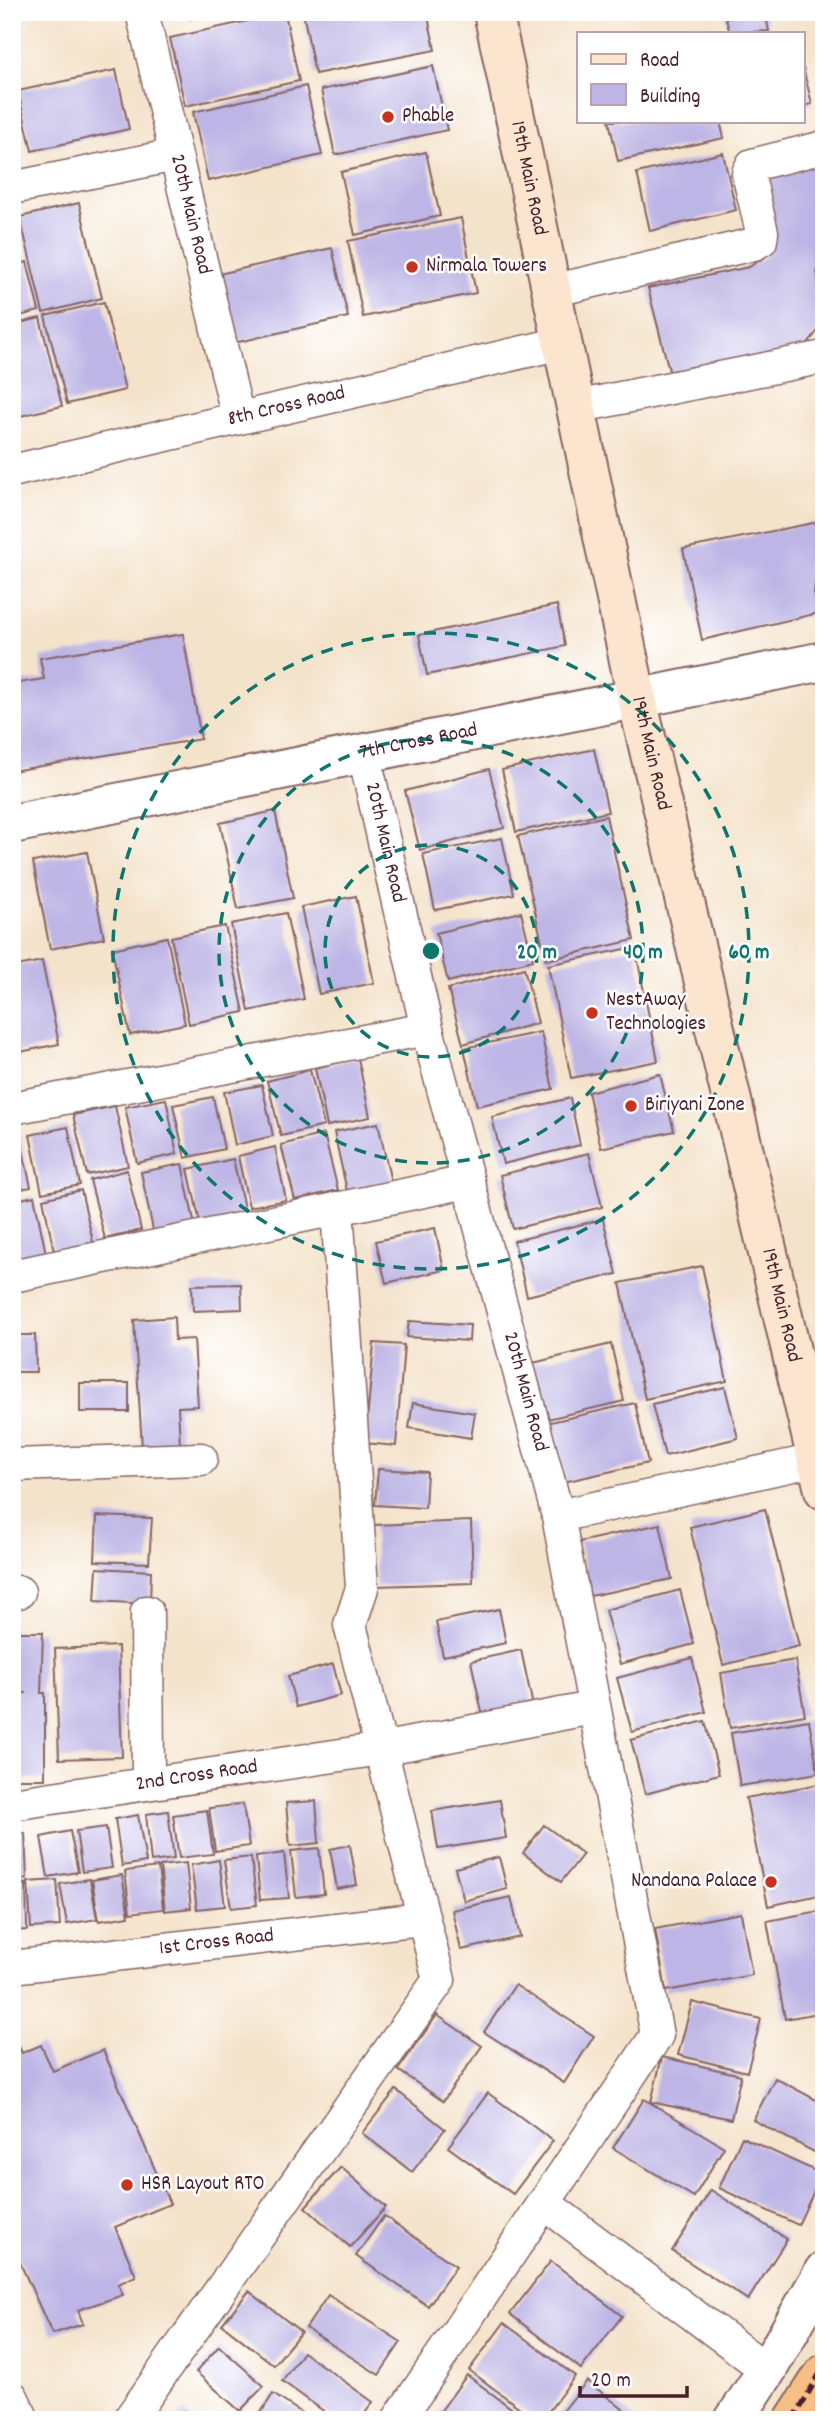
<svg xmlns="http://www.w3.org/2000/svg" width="836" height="2432" font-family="Dekko,sans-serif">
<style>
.building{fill:#bdb5e5}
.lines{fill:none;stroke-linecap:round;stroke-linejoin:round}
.minor-casing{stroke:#866463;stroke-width:35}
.tertiary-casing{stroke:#866463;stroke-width:42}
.secondary-casing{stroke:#866463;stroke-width:42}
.trunk-casing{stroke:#866463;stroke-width:42}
.minor{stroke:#fff;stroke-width:32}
.tertiary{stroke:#fff;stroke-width:38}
.secondary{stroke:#fce5cf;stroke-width:38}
.trunk{stroke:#f7be87;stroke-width:38}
.rail{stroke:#4a1f2b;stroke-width:5;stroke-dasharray:10 5;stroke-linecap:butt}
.ring{fill:none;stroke:#0f766e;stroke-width:3.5;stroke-dasharray:12 9}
.poi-dot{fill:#c8321e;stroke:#fff;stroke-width:2.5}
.labels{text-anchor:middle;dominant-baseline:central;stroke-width:5;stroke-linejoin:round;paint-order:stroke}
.poi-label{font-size:21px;fill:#4a1f2b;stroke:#fff;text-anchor:start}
.street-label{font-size:21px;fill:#4a1f2b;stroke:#fff}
.centre{fill:#0f766e;stroke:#fff;stroke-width:3.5}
.ring-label{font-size:21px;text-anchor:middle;font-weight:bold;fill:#0f766e;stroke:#fff;stroke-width:5;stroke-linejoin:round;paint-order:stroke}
</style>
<rect width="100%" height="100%" fill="#fff"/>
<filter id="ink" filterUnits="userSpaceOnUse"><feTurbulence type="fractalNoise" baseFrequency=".0143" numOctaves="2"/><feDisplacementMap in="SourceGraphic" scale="14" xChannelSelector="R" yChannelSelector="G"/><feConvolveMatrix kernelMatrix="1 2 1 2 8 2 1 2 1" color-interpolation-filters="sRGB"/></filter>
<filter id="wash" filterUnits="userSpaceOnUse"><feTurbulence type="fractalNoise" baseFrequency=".00686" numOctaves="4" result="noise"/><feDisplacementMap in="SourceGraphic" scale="28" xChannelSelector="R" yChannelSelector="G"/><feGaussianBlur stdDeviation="1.57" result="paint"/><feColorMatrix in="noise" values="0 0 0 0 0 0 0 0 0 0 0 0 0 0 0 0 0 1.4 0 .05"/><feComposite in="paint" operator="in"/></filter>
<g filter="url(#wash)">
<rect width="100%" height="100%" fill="#f4e3cb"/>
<g id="blocks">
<g class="building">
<path d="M189,12H213V13L190,19Z"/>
<path d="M303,12H427L435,50L315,74Z"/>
<path d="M724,12H765L769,31L730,33Z"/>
<path d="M285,13L299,81L185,106L170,38Z"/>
<path d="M433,66L447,130L335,155L321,90Z"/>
<path d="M803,68L812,104L803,106Z"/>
<path d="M116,70L129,129L32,151L18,91Z"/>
<path d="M306,86L322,155L208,181L193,112Z"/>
<path d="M609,121H720L724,138L618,161Z"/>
<path d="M426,152L440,216L355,235L341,172Z"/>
<path d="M723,153L736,210L650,231L637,173Z"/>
<path d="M824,158V263L817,270L824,323L797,357L672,382L648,288L749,267L765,257L773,244L758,173Z"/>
<path d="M79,203L102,298L43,313L20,217Z"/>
<path d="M461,218L476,293L363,317L348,241Z"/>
<path d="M332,248L348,317L234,343L219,274Z"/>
<path d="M27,262L39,311L12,318V266Z"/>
<path d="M104,302L125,390L67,404L45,316Z"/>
<path d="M40,318L62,406L12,418V325Z"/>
<path d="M823,521L814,593L819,613L702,640L683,549Z"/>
<path d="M557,605L565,646L427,675L419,635Z"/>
<path d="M183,634L201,739L12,771V684L44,679L40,658Z"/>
<path d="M594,749L608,812L516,832L502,770Z"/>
<path d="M489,769L504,828L420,850L405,791Z"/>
<path d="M275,811L293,898L238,909L220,823Z"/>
<path d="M606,816L634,940L546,960L518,836Z"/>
<path d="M502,838L514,894L435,910L423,854Z"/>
<path d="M87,852L104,938L50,949L33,862Z"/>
<path d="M356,896L374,983L319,994L301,907Z"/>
<path d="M521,912L533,960L448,982L436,933Z"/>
<path d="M286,913L304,999L249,1011L231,924Z"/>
<path d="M225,926L244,1012L189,1024L171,937Z"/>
<path d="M167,937L185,1024L130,1035L112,949Z"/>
<path d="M635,947L658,1061L571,1078L548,965Z"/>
<path d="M42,961L59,1044L15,1053L12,967Z"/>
<path d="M524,968L538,1023L463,1044L448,989Z"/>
<path d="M541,1032L553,1089L477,1106L464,1048Z"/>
<path d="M358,1058L370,1117L327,1126L315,1068Z"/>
<path d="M310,1070L324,1126L281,1136L267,1081Z"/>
<path d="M660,1074L674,1131L601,1148L588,1092Z"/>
<path d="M262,1085L273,1136L235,1145L224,1092Z"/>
<path d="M213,1097L224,1149L185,1158L173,1105Z"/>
<path d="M570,1098L580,1145L503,1164L492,1117Z"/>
<path d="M166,1099L177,1154L137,1163L125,1107Z"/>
<path d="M115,1106L128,1166L87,1175L73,1115Z"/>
<path d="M378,1123L391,1182L347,1191L334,1132Z"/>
<path d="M68,1127L80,1185L42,1193L30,1135Z"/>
<path d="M18,1129L31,1187L12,1191V1131Z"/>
<path d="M324,1134L338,1190L295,1200L281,1145Z"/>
<path d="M275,1147L286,1200L249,1207L238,1156Z"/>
<path d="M589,1153L602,1207L513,1229L500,1175Z"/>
<path d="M233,1159L246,1217L201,1227L188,1169Z"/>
<path d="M182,1164L195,1226L154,1235L141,1172Z"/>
<path d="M127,1170L141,1230L105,1239L90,1180Z"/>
<path d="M81,1190L94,1246L55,1256L43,1199Z"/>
<path d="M34,1196L46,1254L12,1261V1201Z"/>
<path d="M603,1219L617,1274L527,1296L514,1241Z"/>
<path d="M435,1228L444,1270L386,1283L376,1241Z"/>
<path d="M702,1266L727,1381L645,1399L620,1283Z"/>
<path d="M241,1284L242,1309L193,1311L192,1285Z"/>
<path d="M174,1317L175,1340L194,1339L198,1406L178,1407L180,1445L142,1447L134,1320Z"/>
<path d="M409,1321L470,1325L469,1341L407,1337Z"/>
<path d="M12,1335H35L36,1372H12Z"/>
<path d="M374,1343L404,1345L396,1446L365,1443Z"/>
<path d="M611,1344L624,1401L539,1421L525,1365Z"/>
<rect x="80" y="1383" width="49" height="29"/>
<path d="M725,1387L738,1438L665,1456L652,1404Z"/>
<path d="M413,1403L475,1413L471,1438L409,1428Z"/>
<path d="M635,1403L648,1463L559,1483L546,1423Z"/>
<path d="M378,1469L427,1472L425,1508L375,1505Z"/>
<path d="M765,1509L799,1646L723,1665L690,1527Z"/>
<path d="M97,1516L152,1518L149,1563L95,1561Z"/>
<path d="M471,1521L473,1583L376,1586L374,1525Z"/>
<path d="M660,1524L672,1579L590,1596L579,1542Z"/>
<path d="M97,1568L151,1571L150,1604L95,1601Z"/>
<path d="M680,1590L694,1644L620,1664L605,1610Z"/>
<path d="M499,1609L506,1643L443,1656L436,1622Z"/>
<path d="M12,1632H43L41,1693H45V1779H12V1693H27L12,1692Z"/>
<path d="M118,1646L122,1757L59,1759L55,1649Z"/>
<path d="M521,1650L533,1706L483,1717L471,1661Z"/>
<path d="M692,1658L706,1712L632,1732L617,1678Z"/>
<path d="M795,1660L805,1715L730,1728L721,1673Z"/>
<path d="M333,1664L341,1695L296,1707L288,1676Z"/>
<path d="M809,1720L818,1773L740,1786L731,1733Z"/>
<path d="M705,1721L719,1774L645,1794L631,1740Z"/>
<path d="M819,1784L824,1808V1894L768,1906L746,1798Z"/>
<path d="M500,1800L506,1838L438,1849L432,1811Z"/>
<path d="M316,1801L319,1843L290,1846L286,1803Z"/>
<path d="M243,1804L249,1846L215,1851L209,1808Z"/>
<path d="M207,1810L213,1854L179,1858L173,1815Z"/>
<path d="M168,1811L174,1859L151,1862L146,1814Z"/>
<path d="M138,1815L146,1862L122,1866L115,1819Z"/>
<path d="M544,1825L583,1854L561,1882L523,1853Z"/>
<path d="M106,1827L112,1868L82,1872L76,1831Z"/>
<path d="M70,1831L78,1872L48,1877L41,1837Z"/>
<path d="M25,1833L27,1879L12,1880V1834Z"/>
<path d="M350,1845L357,1885L337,1889L330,1849Z"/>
<path d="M319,1848L324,1894L296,1897L291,1851Z"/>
<path d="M284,1853L289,1898L260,1900L256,1857Z"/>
<path d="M251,1857L257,1905L231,1908L224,1860Z"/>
<path d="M499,1857L507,1889L464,1901L455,1868Z"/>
<path d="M219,1860L225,1906L197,1909L191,1865Z"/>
<path d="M186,1863L191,1908L165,1911L160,1866Z"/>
<path d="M158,1867L163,1909L130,1913L125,1871Z"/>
<path d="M122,1875L129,1916L99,1921L92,1880Z"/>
<path d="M90,1879L97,1919L67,1924L60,1884Z"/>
<path d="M57,1880L60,1926L31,1928L28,1882Z"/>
<path d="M26,1884L27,1930L12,1931V1885Z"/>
<path d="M511,1897L520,1937L461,1950L452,1910Z"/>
<path d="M824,1910V2012L785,2019L767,1921Z"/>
<path d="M741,1913L752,1975L666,1991L655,1929Z"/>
<path d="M515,1985L594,2036L564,2083L484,2032Z"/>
<path d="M692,2002L761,2019L747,2072L678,2055Z"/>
<path d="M437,2015L482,2046L443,2101L398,2070Z"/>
<path d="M16,2041L22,2053L41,2045L53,2071L103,2050L170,2204L115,2227L136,2276L118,2284L123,2295L78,2310L83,2324L52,2334L12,2245V2042Z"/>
<path d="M662,2057L741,2075L731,2119L651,2102Z"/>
<path d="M775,2078L824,2104V2157L753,2120Z"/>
<path d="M396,2090L445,2129L412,2172L362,2133Z"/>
<path d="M488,2093L553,2141L513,2194L448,2147Z"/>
<path d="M644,2099L724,2147L694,2197L613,2148Z"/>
<path d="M742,2137L822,2174L798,2225L719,2188Z"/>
<path d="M341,2167L386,2207L350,2247L305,2207Z"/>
<path d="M711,2190L787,2239L748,2300L672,2251Z"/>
<path d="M384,2216L456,2266L428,2306L356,2256Z"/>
<path d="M551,2261L622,2316L581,2369L510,2314Z"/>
<path d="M249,2291L301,2332L274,2365L222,2324Z"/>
<path d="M328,2295L401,2342L379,2375L306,2328Z"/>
<path d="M504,2323L575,2376L542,2420H536L469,2370Z"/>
<path d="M219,2346L264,2386L240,2411L196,2372Z"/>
<path d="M303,2352L373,2402L360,2420H336L282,2381Z"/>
<path d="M467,2375L527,2420H434Z"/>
<path d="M587,2381L637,2420H556Z"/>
<path d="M273,2394L312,2420H256Z"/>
<path d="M183,2411L193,2420H176Z"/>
</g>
</g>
</g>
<g filter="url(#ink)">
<use href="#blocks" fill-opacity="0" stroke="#866463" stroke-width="2"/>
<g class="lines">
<g class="minor-casing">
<g id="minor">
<path id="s1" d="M142,12L238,418"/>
<path d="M12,188L175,155"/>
<path d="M551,291L754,244L761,240L762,232L748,173L752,165L824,147"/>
<path d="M576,407L824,357"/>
<path id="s2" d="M12,471L562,343"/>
<path id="s3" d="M364,754L427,1029L558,1516L657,2035L398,2420"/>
<path d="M12,1108L427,1029"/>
<path d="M12,1276L467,1182"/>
<path d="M12,1465L201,1459"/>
<path d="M558,1516L816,1460"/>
<path d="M12,1593L19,1592"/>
<path d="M147,1612L148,1783"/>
<path id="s4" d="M12,1804L381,1749L592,1708"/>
<path id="s5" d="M12,1967L421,1919"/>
<path d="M544,2203L767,2370"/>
<path d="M12,2397L23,2420"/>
<path d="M129,2420L439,1980L350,1625L362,1588L337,1208"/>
</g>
</g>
<g class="tertiary-casing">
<g id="tertiary">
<path id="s6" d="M12,824L824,661"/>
<path d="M734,2420L767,2370L824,2271"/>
</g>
</g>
<g class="secondary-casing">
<g id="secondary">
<path id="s7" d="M493,12L637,699L824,1490"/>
</g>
</g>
<g class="trunk-casing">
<path id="trunk" d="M794,2420L824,2374"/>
</g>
<use href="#minor" class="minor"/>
<use href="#tertiary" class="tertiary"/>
<use href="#secondary" class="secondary"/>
<use href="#trunk" class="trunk"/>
<path class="rail" d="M793,2420L824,2366"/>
</g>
</g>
<g class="ring">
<circle cx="431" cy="951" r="106"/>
<circle cx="431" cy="951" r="212"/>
<circle cx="431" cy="951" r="318"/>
</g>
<g class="poi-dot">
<circle cx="388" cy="117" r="7"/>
<circle cx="412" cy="267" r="7"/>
<circle cx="592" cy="1013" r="7"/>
<circle cx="631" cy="1106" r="7"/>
<circle cx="771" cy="1882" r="7"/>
<circle cx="127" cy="2185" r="7"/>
</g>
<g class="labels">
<g class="poi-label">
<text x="402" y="117">Phable</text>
<text x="426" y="267">Nirmala Towers</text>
<text x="606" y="1001">NestAway<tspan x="606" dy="24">Technologies</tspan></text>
<text x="645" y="1106">Biriyani Zone</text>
<text x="757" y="1882" text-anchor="end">Nandana Palace</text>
<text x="141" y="2185">HSR Layout RTO</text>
</g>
<g class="street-label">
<text stroke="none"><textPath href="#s7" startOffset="170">19th Main Road</textPath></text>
<text stroke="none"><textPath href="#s1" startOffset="208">20th Main Road</textPath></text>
<text stroke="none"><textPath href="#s2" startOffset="282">8th Cross Road</textPath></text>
<text stroke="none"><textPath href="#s6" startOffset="415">7th Cross Road</textPath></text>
<text stroke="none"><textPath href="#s7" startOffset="758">19th Main Road</textPath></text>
<text stroke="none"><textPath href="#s3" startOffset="91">20th Main Road</textPath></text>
<text stroke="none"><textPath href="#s7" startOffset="1325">19th Main Road</textPath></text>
<text stroke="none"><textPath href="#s3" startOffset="658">20th Main Road</textPath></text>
<text stroke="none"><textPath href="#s4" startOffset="187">2nd Cross Road</textPath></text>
<text stroke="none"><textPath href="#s5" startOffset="206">1st Cross Road</textPath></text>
</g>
</g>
<circle cx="431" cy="951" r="10" class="centre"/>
<g class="ring-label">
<text x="537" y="958">20 m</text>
<text x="643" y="958">40 m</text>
<text x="749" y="958">60 m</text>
</g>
<rect width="836" height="2432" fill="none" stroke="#fff" stroke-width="42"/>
<rect x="577" y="32" width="228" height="91" fill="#ffffff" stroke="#b7a5aa" stroke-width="2"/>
<rect x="591" y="54" width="35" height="10" fill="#fce5cf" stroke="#b7a5aa" stroke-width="2"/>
<text x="640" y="66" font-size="21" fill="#4a1f2b">Road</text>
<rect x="591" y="84" width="35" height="21" fill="#bdb5e5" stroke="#b7a5aa" stroke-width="2"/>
<text x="640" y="102" font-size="21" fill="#4a1f2b">Building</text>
<path d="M580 2386v10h107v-10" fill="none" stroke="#4a1f2b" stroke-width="3.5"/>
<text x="591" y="2386" font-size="21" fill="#4a1f2b" stroke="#ffffff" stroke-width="5" paint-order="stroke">20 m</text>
</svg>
